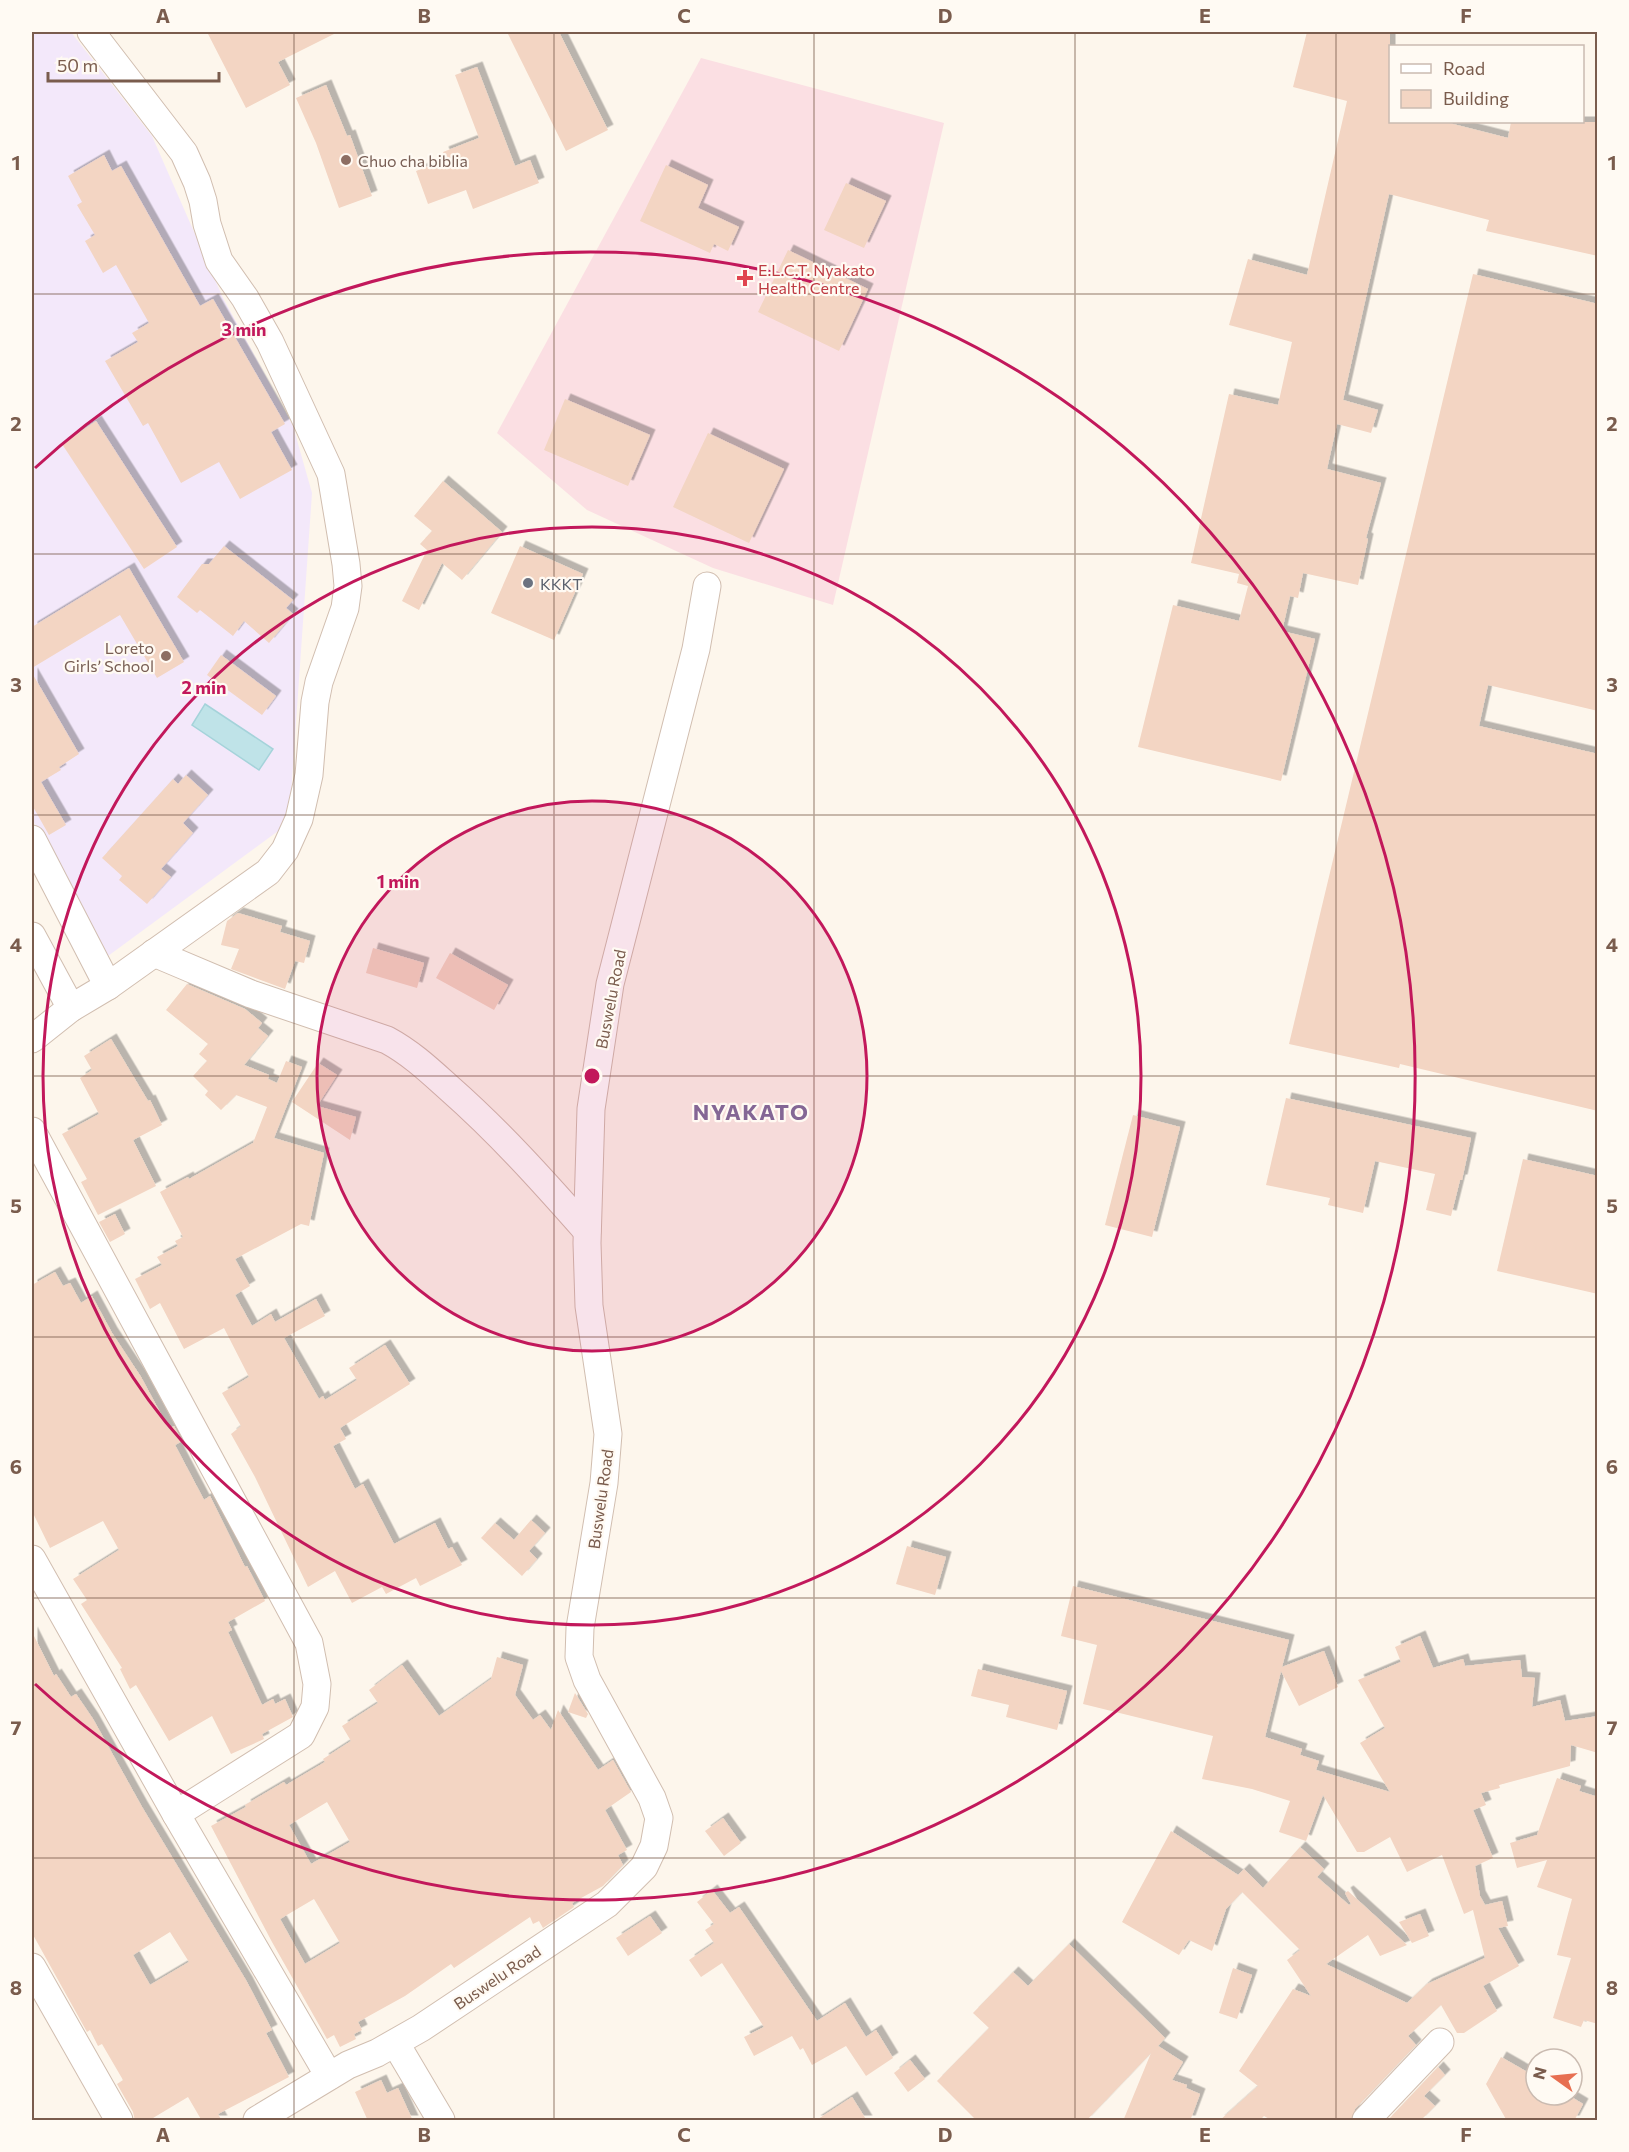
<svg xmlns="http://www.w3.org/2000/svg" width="1629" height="2152" font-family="Commissioner,sans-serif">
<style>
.education{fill:#f3e8fa}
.medical{fill:#fbdfe3}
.water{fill:#bfe3e8;stroke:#a5d3da;stroke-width:1.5}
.building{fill:#f3d5c3;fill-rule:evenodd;filter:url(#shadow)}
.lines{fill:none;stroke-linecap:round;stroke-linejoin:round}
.minor-casing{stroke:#d1beb0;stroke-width:29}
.minor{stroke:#fff;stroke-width:27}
.grid{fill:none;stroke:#7a5c4d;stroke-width:1.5;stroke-opacity:0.55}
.ring{fill:none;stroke:#c2185b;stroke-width:3}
.education-dot{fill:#8d6e63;stroke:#fffaf3;stroke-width:2}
.health-dot{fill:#e0444e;stroke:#fffaf3;stroke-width:2}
.worship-dot{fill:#6b7280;stroke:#fffaf3;stroke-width:2}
.labels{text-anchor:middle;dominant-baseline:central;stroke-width:4.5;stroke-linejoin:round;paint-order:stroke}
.education-label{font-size:16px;fill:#785e54;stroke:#fffaf3;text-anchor:start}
.health-label{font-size:16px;fill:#be3a42;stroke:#fffaf3;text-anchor:start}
.worship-label{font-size:16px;fill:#5b616d;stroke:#fffaf3;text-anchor:start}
.street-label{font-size:16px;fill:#7a5c4d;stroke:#fffaf3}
.district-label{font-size:22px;font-weight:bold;letter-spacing:1.5px;fill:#846695;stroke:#fffaf3}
.centre{fill:#c2185b;stroke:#fffaf3;stroke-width:3}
.ring-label{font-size:18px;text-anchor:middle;font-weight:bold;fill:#c2185b;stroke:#fffaf3;stroke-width:4.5;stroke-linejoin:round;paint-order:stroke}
.neatline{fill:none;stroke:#7a5c4d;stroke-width:2}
.grid-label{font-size:20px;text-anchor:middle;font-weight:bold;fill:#7a5c4d}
</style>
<defs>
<filter id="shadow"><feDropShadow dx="5.5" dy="-5.5" stdDeviation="0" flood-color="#0004"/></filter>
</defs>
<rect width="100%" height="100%" fill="#fdf6ec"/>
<path class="education" d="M32,32H71L152,136L223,298L293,426L312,493L289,823L108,956L32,819Z"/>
<path class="medical" d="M701,58L944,123L833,605L713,568L587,510L497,433Z"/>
<path class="water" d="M205,704L273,749L259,770L192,725Z"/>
<g class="building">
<path d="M207,32H338L278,62L290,85L246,108Z"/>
<path d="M507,32H559L608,130L566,151Z"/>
<path d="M1307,32H1390V122H1445L1508,138L1511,122H1598V256L1486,231L1489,220L1389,194L1343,400L1378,410L1371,433L1337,424L1327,469L1381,483L1366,538L1368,539L1358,585L1303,573L1298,598L1290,596L1282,631L1315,639L1281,781L1138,747L1173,605L1239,621L1248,586L1237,583L1239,574L1191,563L1229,394L1278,405L1292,342L1229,325L1248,259L1307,275L1347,101L1293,87Z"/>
<path d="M477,67L515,166L530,160L539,183L473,209L466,190L428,204L416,171L446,159L443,152L479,138L455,75Z"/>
<path d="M326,85L347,136L350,135L372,196L339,208L316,143L296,98Z"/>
<path d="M104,155L112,171L121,166L200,306L213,299L285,424L271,432L292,470L240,499L219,462L181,483L148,423L143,426L105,361L138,342L132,333L149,323L116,265L103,273L85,241L95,235L77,205L82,202L68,176Z"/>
<path d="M666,165L708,185L698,208L739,227L728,251L714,244L710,253L640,221Z"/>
<path d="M846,183L886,201L864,248L824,230Z"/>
<path d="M788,250L868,289L839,351L758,312Z"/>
<path d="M1473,274L1598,304V711L1488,685L1479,726L1598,754V1111L1400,1064L1399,1068L1289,1044Z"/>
<path d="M565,399L650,435L628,486L544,450Z"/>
<path d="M96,421L177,547L144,569L62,444Z"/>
<path d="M708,433L784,469L749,543L673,507Z"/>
<path d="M443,481L502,532L462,580L442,563L419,610L402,601L427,550L420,544L432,531L414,516Z"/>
<path d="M224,546L293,600L286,608L293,614L269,643L244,621L233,636L200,610L197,613L177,597L202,564H209Z"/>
<path d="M520,546L583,574L554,640L491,613Z"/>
<path d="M129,568L184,662L157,678L120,615L32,668V627Z"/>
<path d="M221,655L276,696L262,715L207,675Z"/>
<path d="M32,673L79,754L59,767L61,770L41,782L66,825L49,835L32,805Z"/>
<path d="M186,775L208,795L183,823L193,833L161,869L171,877L147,904L119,880L122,876L102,858L173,779L178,784Z"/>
<path d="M238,913L282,926L280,932L310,941L304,963L295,961L285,989L231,969L239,949L221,945L227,921Z"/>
<path d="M373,948L424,963L417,988L366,973Z"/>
<path d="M450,953L508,985L494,1010L436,978Z"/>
<path d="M187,984L245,1009L262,1023L258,1028L268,1036L244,1065L269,1075L268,1079L277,1083L286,1061L302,1067L274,1138L324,1153L309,1226L301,1224L235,1259L250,1286L235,1295L252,1326L271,1314L275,1322L316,1299L325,1316L284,1338L319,1399L323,1396L325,1400L357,1380L349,1368L385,1345L410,1384L340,1428L346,1439L333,1446L355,1489L363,1484L394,1544L435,1523L448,1549L452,1547L462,1565L420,1586L416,1578L386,1594L382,1587L352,1603L335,1571L308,1587L255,1477L231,1434L241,1426L222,1393L249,1377L224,1328L184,1349L160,1303L150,1309L135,1279L162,1265L157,1257L178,1246L175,1241L183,1237L160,1192L188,1177L189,1179L253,1143L267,1107L236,1095L221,1110L205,1095L208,1091L193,1076L207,1061L199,1054L208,1044L166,1010Z"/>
<path d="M111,1039L148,1101L150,1100L162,1125L133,1140L156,1186L98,1215L81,1182L87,1179L62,1134L99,1114L80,1078L92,1070L84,1056Z"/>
<path d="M318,1063L337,1075L317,1106L356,1117L350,1140L292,1102Z"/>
<path d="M1286,1098L1471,1138L1462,1180H1460L1451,1216L1426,1210L1435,1174L1375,1161L1363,1213L1328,1205L1330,1198L1266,1185Z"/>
<path d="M1133,1115L1180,1127L1152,1237L1105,1225Z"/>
<path d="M1523,1159L1598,1176V1294L1497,1271Z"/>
<path d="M115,1214L125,1234L110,1242L99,1222Z"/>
<path d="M55,1272L63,1286L70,1283L81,1303L92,1296L112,1333L141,1377L169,1429L174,1426L182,1441L175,1445L204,1500L210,1496L245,1567L247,1566L265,1601L228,1622L232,1630L228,1632L262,1705L273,1699L275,1704L285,1699L293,1717L262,1734L264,1739L231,1754L212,1716L169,1741L136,1685L130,1689L120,1669L122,1668L81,1604L87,1600L73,1579L119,1550L103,1521L50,1548L32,1511V1285Z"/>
<path d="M531,1520L545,1533L529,1551L537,1559L522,1576L481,1538L495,1523L514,1540Z"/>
<path d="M907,1546L946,1557L935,1595L896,1584Z"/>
<path d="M1073,1586L1289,1640L1282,1667L1324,1651L1338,1687L1299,1706L1281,1671L1265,1737L1302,1749L1300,1755L1319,1761L1316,1770L1390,1792L1360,1743L1385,1728L1358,1680L1401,1662L1395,1647L1420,1636L1433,1668L1463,1659L1465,1666L1520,1660L1522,1677L1535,1678L1532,1707L1560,1700L1565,1721L1598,1716V1753L1571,1745L1570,1766L1499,1785L1500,1788L1481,1793L1486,1805L1473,1810L1493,1858L1475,1866L1480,1896L1485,1905L1502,1901L1508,1926L1498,1928L1519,1966L1483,1986L1497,2011L1464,2033H1457L1441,2005L1408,2036L1416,2045L1355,2109L1351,2121H1273L1264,2116L1259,2121H1219L1258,2086L1239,2071L1293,1989L1311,1996L1287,1960L1300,1950L1242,1892L1226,1909L1212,1951L1189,1940L1179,1955L1122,1922L1171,1831L1238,1875L1244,1869L1263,1888L1300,1847L1324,1869L1317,1877L1349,1905L1351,1904L1345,1893L1348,1891L1407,1945L1380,1956L1368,1935L1326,1964L1407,2003L1427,1984L1485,1958L1473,1910L1464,1914L1442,1855L1407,1872L1390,1837L1364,1852H1357L1323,1795L1306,1841L1279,1832L1290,1801L1252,1789L1202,1779L1213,1736L1083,1704L1097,1645L1061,1636Z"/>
<path d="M32,1632L54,1676L56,1674L71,1697L76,1694L93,1719L142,1807L247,1982L272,2030L266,2033L289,2077L218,2114L222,2121H202L188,2097L148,2121H135L133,2112L117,2084L123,2080L102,2044L98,2046L90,2030L87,2032L32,1933ZM170,1932L189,1962L150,1985L133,1955Z"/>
<path d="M497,1657L523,1665L515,1695L533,1720L540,1715L551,1730L558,1710L598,1770L613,1760L631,1792L605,1810L627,1850L618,1855L623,1865L603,1886L572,1903L574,1907L543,1928L539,1921L533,1924L530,1917L454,1968L451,1964L405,1996L358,2022L362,2030L354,2034L356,2039L340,2047L334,2035L327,2039L272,1942L211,1826L246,1807L245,1805L284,1782L286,1785L325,1762L323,1759L351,1741L342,1726L378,1703L369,1690L402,1665L439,1716L491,1679ZM327,1802L350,1842L311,1864L289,1825ZM314,1899L340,1943L305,1964L280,1919Z"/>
<path d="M978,1669L1067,1691L1057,1730L1006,1717L1009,1705L971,1696Z"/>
<path d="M575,1693L588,1714L586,1718L568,1712Z"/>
<path d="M1557,1778L1581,1786L1579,1791L1598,1797V2024L1584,2020L1581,2027L1553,2018L1571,1958L1557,1955L1572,1899L1537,1887L1547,1860L1517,1868L1510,1843L1537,1835Z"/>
<path d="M723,1818L741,1843L724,1856L705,1831Z"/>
<path d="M712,1890L730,1913L739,1907L817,2021L845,2003L866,2037L876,2030L893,2058L866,2076L846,2046L812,2065L803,2048L800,2050L792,2036L754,2056L744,2037L764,2027L722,1963L701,1977L689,1960L714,1943L705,1930L714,1924L697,1902Z"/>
<path d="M1420,1914L1429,1936L1412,1943L1399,1922Z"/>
<path d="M650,1916L662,1933L628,1956L616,1938Z"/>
<path d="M1069,1944L1165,2038L1158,2046L1183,2062L1172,2080L1187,2085L1186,2088L1200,2094L1190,2121H1123L1151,2053L1086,2121H977L937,2081L989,2028L973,2013L1013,1972L1028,1986Z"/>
<path d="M1233,1968L1252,1975L1237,2019L1219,2013Z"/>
<path d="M1501,2057L1536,2077V2095H1568L1583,2104L1574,2121H1507L1486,2084Z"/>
<path d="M910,2060L925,2079L908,2092L894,2073Z"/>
<path d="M1438,2067L1445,2075L1424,2096L1435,2106L1420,2121H1387Z"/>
<path d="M381,2080L387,2093L398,2088L413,2121H368L355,2092Z"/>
<path d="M852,2097L867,2121H815Z"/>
</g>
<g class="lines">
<g class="minor-casing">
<g id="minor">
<path d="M32,839L108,986"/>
<path d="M32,936L71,1008"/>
<path d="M154,953L251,994L387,1040C411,1053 429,1070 449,1088C499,1132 543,1181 587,1231"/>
<path d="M32,1039L71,1008L108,986L268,872L285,850L299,819L309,775L315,702L319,682L345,608L348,586L346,564L331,474L270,342L245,298L219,261L207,224L203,201L197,182L184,153L91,32"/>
<path d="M32,1131L309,1643L317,1684L315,1707L301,1735L176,1814"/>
<path d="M32,1559L176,1814L329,2076"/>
<path d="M32,1967L119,2120"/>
<path d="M396,2044L441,2120"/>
<path d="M257,2120L348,2065L377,2053L421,2028L607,1904L644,1867L654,1846L659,1818L652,1798L587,1680L579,1657L580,1628L604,1483L608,1434L589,1306L587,1243L591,1109L610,984L696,649L707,586"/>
<path d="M1366,2120L1440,2042"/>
</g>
</g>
<use href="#minor" class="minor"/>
</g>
<path class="grid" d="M294,32V2120M554,32V2120M814,32V2120M1075,32V2120M1336,32V2120M32,294H1598M32,554H1598M32,815H1598M32,1076H1598M32,1337H1598M32,1598H1598M32,1858H1598"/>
<circle cx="592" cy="1076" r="275" fill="#c2185b" fill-opacity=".12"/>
<g class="ring">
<circle cx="592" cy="1076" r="275"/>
<circle cx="592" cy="1076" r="549"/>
<path d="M35 468A824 824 0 1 1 35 1684"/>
</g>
<g class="education-dot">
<circle cx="346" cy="160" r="6"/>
<circle cx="166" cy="656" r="6"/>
</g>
<path class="health-dot" d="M742 269h6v6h6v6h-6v6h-6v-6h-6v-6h6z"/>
<circle class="worship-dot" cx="528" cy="583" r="6"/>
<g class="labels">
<g class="education-label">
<text x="358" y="160">Chuo cha biblia</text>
<text x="154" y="647" text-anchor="end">Loreto<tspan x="154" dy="18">Girls’ School</tspan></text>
</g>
<g class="health-label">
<text x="758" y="269">E.L.C.T. Nyakato<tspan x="758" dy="18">Health Centre</tspan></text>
</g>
<g class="worship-label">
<text x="540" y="583">KKKT</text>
</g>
<g class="street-label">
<text transform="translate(610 999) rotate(-79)">Buswelu Road</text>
<text transform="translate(600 1499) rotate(-82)">Buswelu Road</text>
<text transform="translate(497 1977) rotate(-34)">Buswelu Road</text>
</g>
<g class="district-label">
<text x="751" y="1111">NYAKATO</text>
</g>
</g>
<circle cx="592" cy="1076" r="9" class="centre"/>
<g class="ring-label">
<text x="244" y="336">3 min</text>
<text x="204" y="694">2 min</text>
<text x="398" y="888">1 min</text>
</g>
<rect width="1629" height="2152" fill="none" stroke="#fffaf3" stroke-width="66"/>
<rect x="1389" y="45" width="195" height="78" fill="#fffaf3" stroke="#cabbb1" stroke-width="1.5"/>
<rect x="1401" y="64" width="30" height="9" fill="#ffffff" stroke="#cabbb1" stroke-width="1.5"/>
<text x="1443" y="75" font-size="18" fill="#7a5c4d">Road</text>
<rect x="1401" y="90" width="30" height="18" fill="#f3d5c3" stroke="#cabbb1" stroke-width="1.5"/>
<text x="1443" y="105" font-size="18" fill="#7a5c4d">Building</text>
<g transform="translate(1554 2077) rotate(285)"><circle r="28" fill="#fffaf3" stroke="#cabbb1" stroke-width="1.5"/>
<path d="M0-4.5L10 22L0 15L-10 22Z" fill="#e76f51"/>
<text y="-9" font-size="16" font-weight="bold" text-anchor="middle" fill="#7a5c4d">N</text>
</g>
<path d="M48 72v9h171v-9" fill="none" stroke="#7a5c4d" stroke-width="3"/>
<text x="57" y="72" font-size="18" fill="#7a5c4d" stroke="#fffaf3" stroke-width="4.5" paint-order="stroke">50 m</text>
<rect x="33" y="33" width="1563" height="2086" class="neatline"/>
<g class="grid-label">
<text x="163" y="23">A</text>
<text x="424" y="23">B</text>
<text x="684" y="23">C</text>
<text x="945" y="23">D</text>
<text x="1205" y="23">E</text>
<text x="1466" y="23">F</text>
<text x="16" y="170">1</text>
<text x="1612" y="170">1</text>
<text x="16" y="431">2</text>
<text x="1612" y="431">2</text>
<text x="16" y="692">3</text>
<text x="1612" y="692">3</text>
<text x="16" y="952">4</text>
<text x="1612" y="952">4</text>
<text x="16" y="1213">5</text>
<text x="1612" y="1213">5</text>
<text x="16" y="1474">6</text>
<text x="1612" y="1474">6</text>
<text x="16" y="1735">7</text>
<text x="1612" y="1735">7</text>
<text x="16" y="1995">8</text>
<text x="1612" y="1995">8</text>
<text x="163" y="2142">A</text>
<text x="424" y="2142">B</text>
<text x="684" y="2142">C</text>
<text x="945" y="2142">D</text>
<text x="1205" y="2142">E</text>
<text x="1466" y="2142">F</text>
</g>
</svg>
